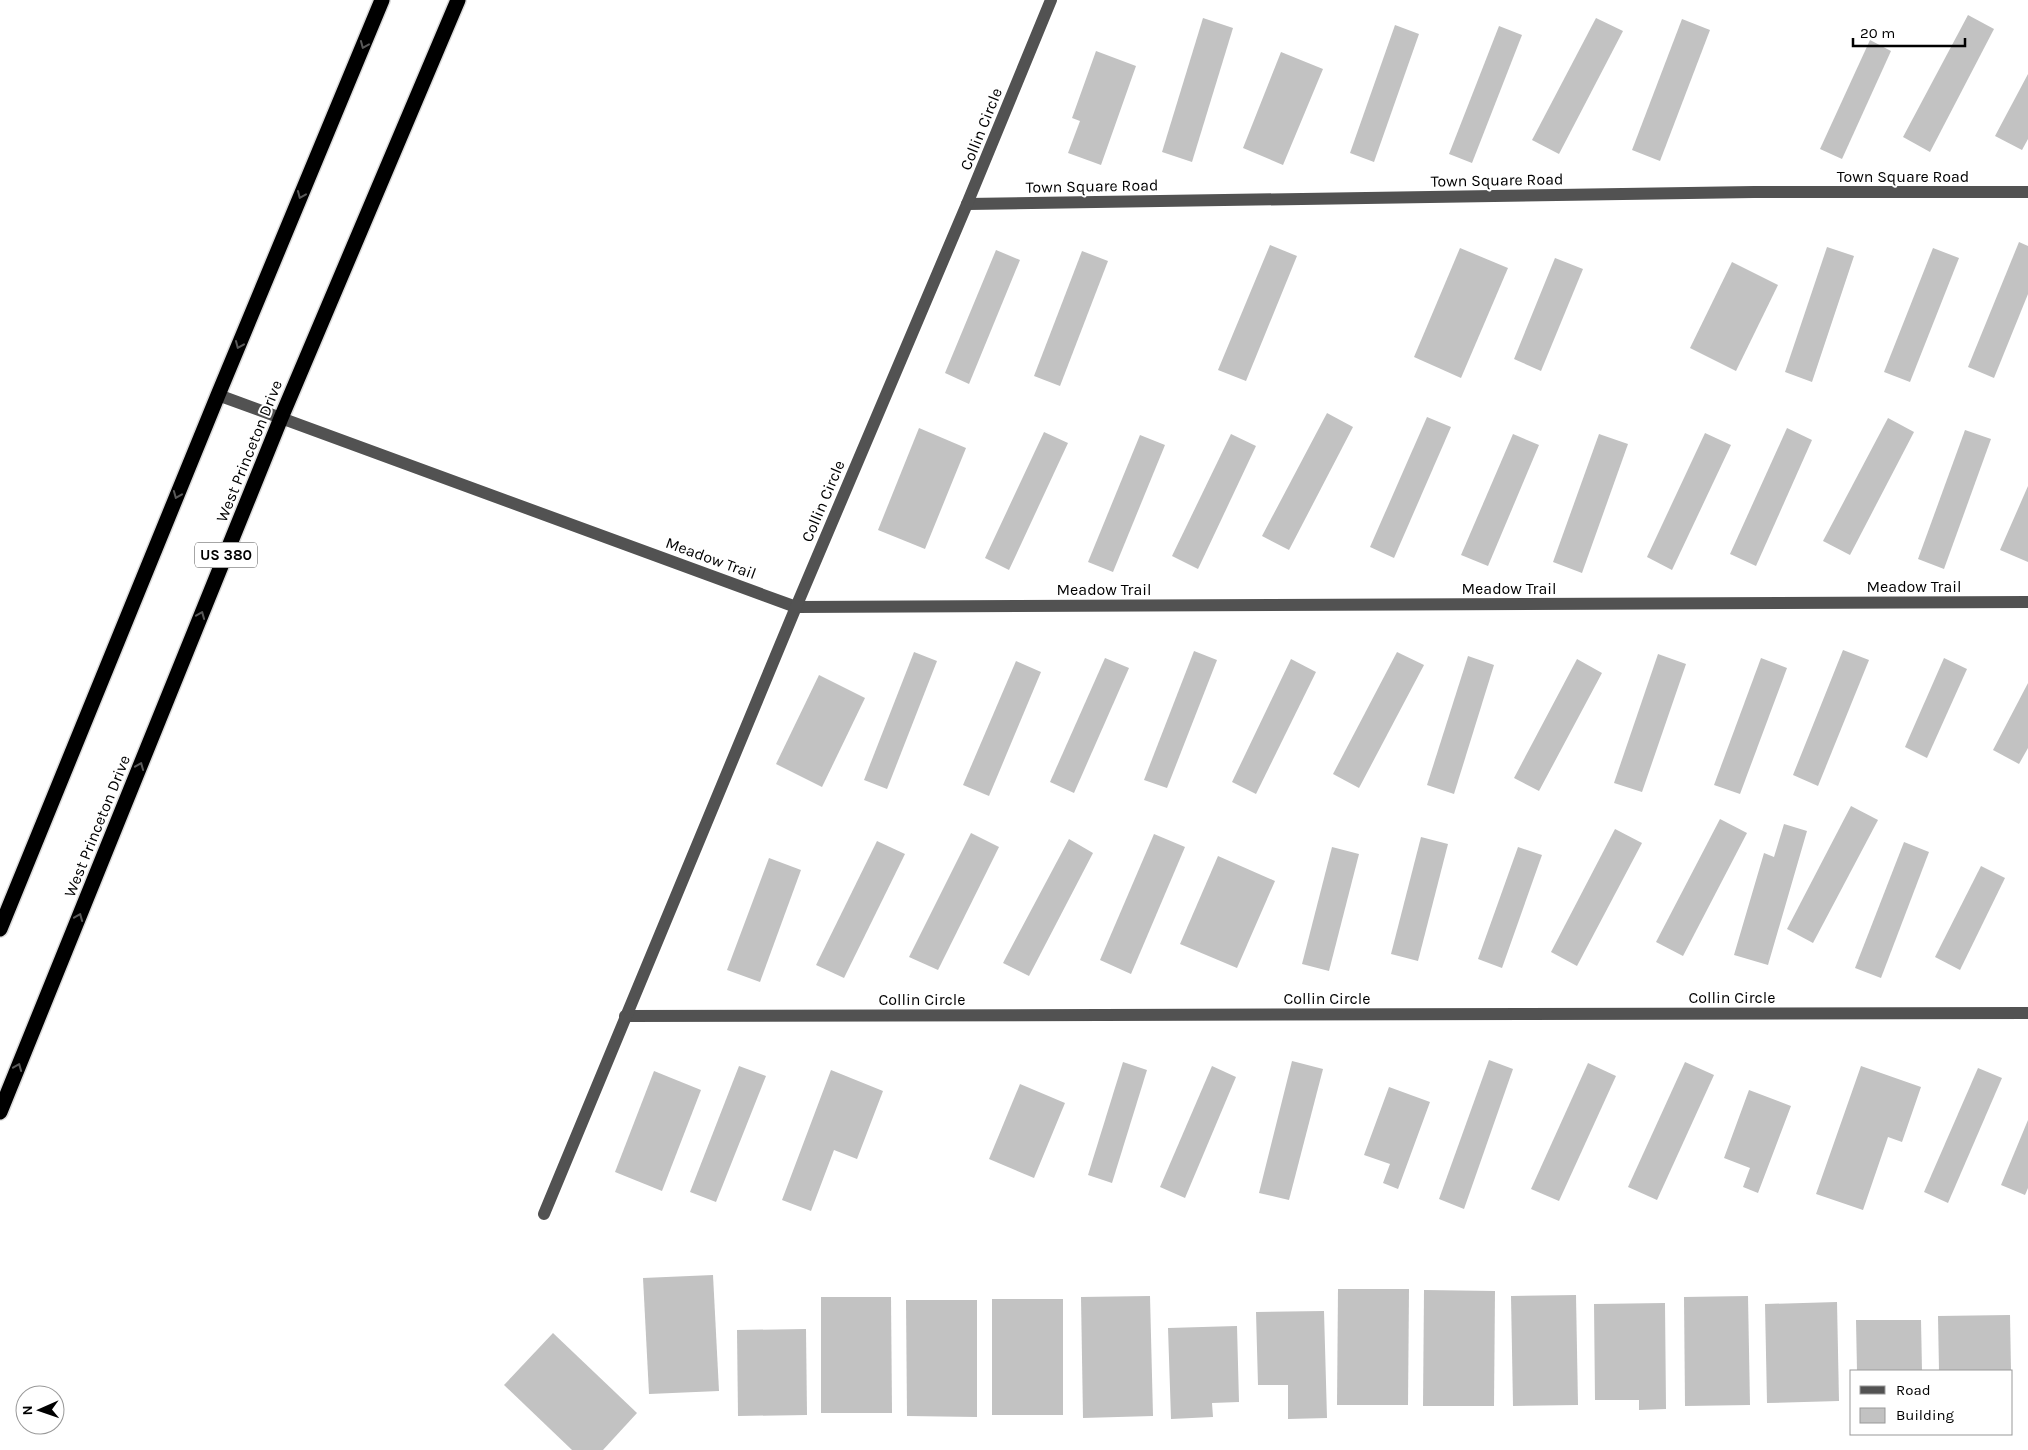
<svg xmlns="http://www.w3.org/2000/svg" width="2028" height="1450" font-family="Karla,sans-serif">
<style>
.building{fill:#c2c2c2}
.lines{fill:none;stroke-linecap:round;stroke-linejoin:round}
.highway-casing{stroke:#dbdbdb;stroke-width:18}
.minor{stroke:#525252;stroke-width:12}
.highway{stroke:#000;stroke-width:15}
.oneway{stroke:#595959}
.labels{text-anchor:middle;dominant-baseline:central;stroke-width:4;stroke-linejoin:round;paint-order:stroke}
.shield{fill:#fff;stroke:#4c4c4c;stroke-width:1}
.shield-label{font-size:15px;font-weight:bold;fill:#000}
.street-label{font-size:16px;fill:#000;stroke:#fff}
</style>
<rect width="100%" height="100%" fill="#fff"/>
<g class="building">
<path d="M1968,15L1994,29L1930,152L1903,137Z"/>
<path d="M1203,18L1233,28L1192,162L1162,152Z"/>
<path d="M1596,18L1623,31L1559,154L1532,140Z"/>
<path d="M1682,19L1710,30L1660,161L1632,150Z"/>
<path d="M1395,25L1419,34L1374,162L1350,153Z"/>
<path d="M1499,26L1522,35L1472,163L1449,154Z"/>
<path d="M1870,40L1891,51L1842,159L1820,149Z"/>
<path d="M1096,51L1136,66L1101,165L1068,153L1080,121L1072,118Z"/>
<path d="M1281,52L1323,69L1283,165L1243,148Z"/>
<path d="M2028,74V139L2022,150L1995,136Z"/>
<path d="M2019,242L2028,246V294L1994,378L1968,367Z"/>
<path d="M1270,245L1297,256L1246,381L1218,370Z"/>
<path d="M1827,247L1854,256L1812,382L1785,372Z"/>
<path d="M1460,248L1508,268L1461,378L1414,357Z"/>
<path d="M1933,248L1959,258L1910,382L1884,372Z"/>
<path d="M996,250L1020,260L969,384L945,373Z"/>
<path d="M1082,251L1108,261L1060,386L1034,376Z"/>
<path d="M1555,258L1583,269L1541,371L1514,359Z"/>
<path d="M1732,262L1778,285L1736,371L1690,348Z"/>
<path d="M1327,413L1353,427L1289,550L1262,536Z"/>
<path d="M1427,417L1451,427L1394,558L1370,547Z"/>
<path d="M1888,418L1914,432L1850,555L1823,541Z"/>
<path d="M919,428L966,448L925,549L878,530Z"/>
<path d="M1787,428L1812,440L1756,566L1730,554Z"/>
<path d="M1965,430L1991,439L1944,569L1918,559Z"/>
<path d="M1044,432L1068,443L1009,570L985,558Z"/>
<path d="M1705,433L1731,445L1672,570L1647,557Z"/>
<path d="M1231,434L1256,446L1198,569L1172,556Z"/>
<path d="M1513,434L1539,445L1488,566L1461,555Z"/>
<path d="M1599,434L1628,444L1582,573L1553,562Z"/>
<path d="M1140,435L1165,445L1113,572L1088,562Z"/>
<path d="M2028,486V562L2000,550Z"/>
<path d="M1843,650L1869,660L1818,786L1793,775Z"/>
<path d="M1194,651L1217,660L1167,788L1144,780Z"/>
<path d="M914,652L937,661L887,789L864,780Z"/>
<path d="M1397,652L1424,665L1359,788L1333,774Z"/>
<path d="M1658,654L1686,664L1642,792L1614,783Z"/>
<path d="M1468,656L1494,665L1454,794L1427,785Z"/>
<path d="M1105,658L1129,668L1074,793L1050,782Z"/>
<path d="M1761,658L1787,668L1740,794L1714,785Z"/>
<path d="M1944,658L1967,669L1927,758L1905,747Z"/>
<path d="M1291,659L1316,672L1256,794L1232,782Z"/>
<path d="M1577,659L1602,673L1539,791L1514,778Z"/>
<path d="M1016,661L1041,672L989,796L963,785Z"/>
<path d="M819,675L865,698L822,787L776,764Z"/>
<path d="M2028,683V748L2019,764L1993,750Z"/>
<path d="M1851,806L1878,820L1813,943L1787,929Z"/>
<path d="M1720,819L1747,833L1683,956L1656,942Z"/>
<path d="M1784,824L1807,831L1768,965L1734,955L1764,853L1774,857Z"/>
<path d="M1615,829L1642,843L1577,966L1551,952Z"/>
<path d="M971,833L999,847L938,970L909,957Z"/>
<path d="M1154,834L1185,847L1131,974L1100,960Z"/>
<path d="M1421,837L1448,844L1418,961L1391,954Z"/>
<path d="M1069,839L1093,853L1029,976L1003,963Z"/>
<path d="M877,841L905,854L844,978L816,965Z"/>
<path d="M1904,842L1929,852L1881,978L1855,968Z"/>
<path d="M1332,847L1359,854L1329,971L1302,964Z"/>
<path d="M1518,847L1542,855L1502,968L1478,959Z"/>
<path d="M1218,856L1275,881L1237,968L1180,944Z"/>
<path d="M769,858L801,870L760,982L727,970Z"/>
<path d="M1981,866L2005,878L1960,970L1935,957Z"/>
<path d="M1489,1060L1513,1069L1464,1209L1439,1199Z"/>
<path d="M1292,1061L1323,1069L1289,1200L1259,1193Z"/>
<path d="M1123,1062L1147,1070L1112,1183L1088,1175Z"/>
<path d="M1685,1062L1714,1075L1657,1200L1628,1187Z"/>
<path d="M1588,1063L1616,1076L1559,1201L1531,1189Z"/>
<path d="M739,1066L766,1076L716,1202L690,1192Z"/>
<path d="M1212,1066L1236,1077L1185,1198L1160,1187Z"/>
<path d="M1861,1066L1921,1087L1902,1142L1888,1137L1863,1210L1816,1194Z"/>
<path d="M1978,1068L2002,1078L1948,1203L1924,1192Z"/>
<path d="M831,1070L883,1091L857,1159L834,1150L811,1211L782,1200Z"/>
<path d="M654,1071L701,1090L662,1191L615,1172Z"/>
<path d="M1020,1084L1065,1103L1034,1178L989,1159Z"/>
<path d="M1389,1087L1430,1102L1398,1189L1383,1183L1390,1164L1364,1155Z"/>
<path d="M1749,1090L1791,1106L1758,1193L1743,1187L1750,1168L1724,1158Z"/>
<path d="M2028,1120V1188L2025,1195L2001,1185Z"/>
<path d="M713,1275L719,1391L649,1394L643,1278Z"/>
<path d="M1338,1289H1409L1408,1405H1337Z"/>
<path d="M1424,1290L1495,1291L1494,1406H1423Z"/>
<path d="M1576,1295L1578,1405L1513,1406L1511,1296Z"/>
<path d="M1150,1296L1153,1416L1083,1418L1081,1297Z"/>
<path d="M1748,1296L1750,1405L1685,1406L1684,1297Z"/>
<path d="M821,1297H891L892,1413H821Z"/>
<rect x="992" y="1299" width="71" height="116"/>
<path d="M906,1300H977V1417L907,1416Z"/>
<path d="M1837,1302L1839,1401L1767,1403L1765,1304Z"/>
<path d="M1665,1303L1666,1409L1639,1410V1400H1595L1594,1304Z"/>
<path d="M1324,1311L1327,1418L1288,1419V1385H1258L1256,1312Z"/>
<path d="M2010,1315L2011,1371H1939L1938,1316Z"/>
<path d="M1856,1320H1921L1922,1371H1857Z"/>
<path d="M1237,1326L1239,1402L1212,1403L1213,1417L1171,1419L1168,1328Z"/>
<path d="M806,1329L807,1415L738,1416L737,1330Z"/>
<path d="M553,1333L637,1413L603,1450H572L504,1385Z"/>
</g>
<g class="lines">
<g class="highway-casing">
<g id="highway">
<path d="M0,929L218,395L382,0"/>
<path d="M0,1112L281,418L458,0"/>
</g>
</g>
<g class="minor">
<path d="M967,204L1754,192H2028"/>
<path d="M218,395L796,607L2028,602"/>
<path d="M625,1016L2028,1013"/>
<path d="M544,1214L796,607L967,204L1051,0"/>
</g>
<use href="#highway" class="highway"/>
</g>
<defs><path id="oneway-chevron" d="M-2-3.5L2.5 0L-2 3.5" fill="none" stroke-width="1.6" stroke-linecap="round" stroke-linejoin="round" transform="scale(1.25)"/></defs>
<g class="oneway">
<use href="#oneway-chevron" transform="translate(364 45) rotate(113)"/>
<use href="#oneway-chevron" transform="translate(301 195) rotate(113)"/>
<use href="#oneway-chevron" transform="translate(239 345) rotate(113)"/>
<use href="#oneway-chevron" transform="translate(177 495) rotate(112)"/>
<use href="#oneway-chevron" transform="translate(201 615) rotate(-68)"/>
<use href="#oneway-chevron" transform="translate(140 766) rotate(-68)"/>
<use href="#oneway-chevron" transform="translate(79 917) rotate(-68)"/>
<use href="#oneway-chevron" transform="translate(18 1067) rotate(-68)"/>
</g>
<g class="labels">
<rect class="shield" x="195" y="542.5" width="62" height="25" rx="4"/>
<g class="shield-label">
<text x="226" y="555">US 380</text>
</g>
<g class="street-label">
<text transform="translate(981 129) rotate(-68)">Collin Circle</text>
<text x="1903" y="176">Town Square Road</text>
<text transform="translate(1497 180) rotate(-1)">Town Square Road</text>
<text transform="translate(1092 186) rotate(-1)">Town Square Road</text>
<text transform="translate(249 451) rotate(-68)">West Princeton Drive</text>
<text transform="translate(823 501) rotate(-67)">Collin Circle</text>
<text transform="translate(711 558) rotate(20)">Meadow Trail</text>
<text x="1914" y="586">Meadow Trail</text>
<text x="1509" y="588">Meadow Trail</text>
<text x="1104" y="589">Meadow Trail</text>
<text transform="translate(97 826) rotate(-68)">West Princeton Drive</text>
<text x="1732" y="997">Collin Circle</text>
<text x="1327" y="998">Collin Circle</text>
<text x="922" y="999">Collin Circle</text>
</g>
</g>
<rect x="1850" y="1370" width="162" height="65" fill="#ffffff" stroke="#999999"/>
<rect x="1860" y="1386" width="25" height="8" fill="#525252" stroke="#999999"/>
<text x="1896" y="1395" font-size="15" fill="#000000">Road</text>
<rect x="1860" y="1408" width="25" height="15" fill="#c2c2c2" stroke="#999999"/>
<text x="1896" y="1420" font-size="15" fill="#000000">Building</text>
<g transform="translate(40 1410) rotate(268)"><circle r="24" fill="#ffffff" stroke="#999999"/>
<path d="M0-4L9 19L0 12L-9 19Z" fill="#000000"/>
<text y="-8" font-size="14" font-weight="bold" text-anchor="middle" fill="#000000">N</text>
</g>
<path d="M1853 38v8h112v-8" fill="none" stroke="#000000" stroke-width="2.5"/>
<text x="1860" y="38" font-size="15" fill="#000000" stroke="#ffffff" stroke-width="4" paint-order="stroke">20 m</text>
</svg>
